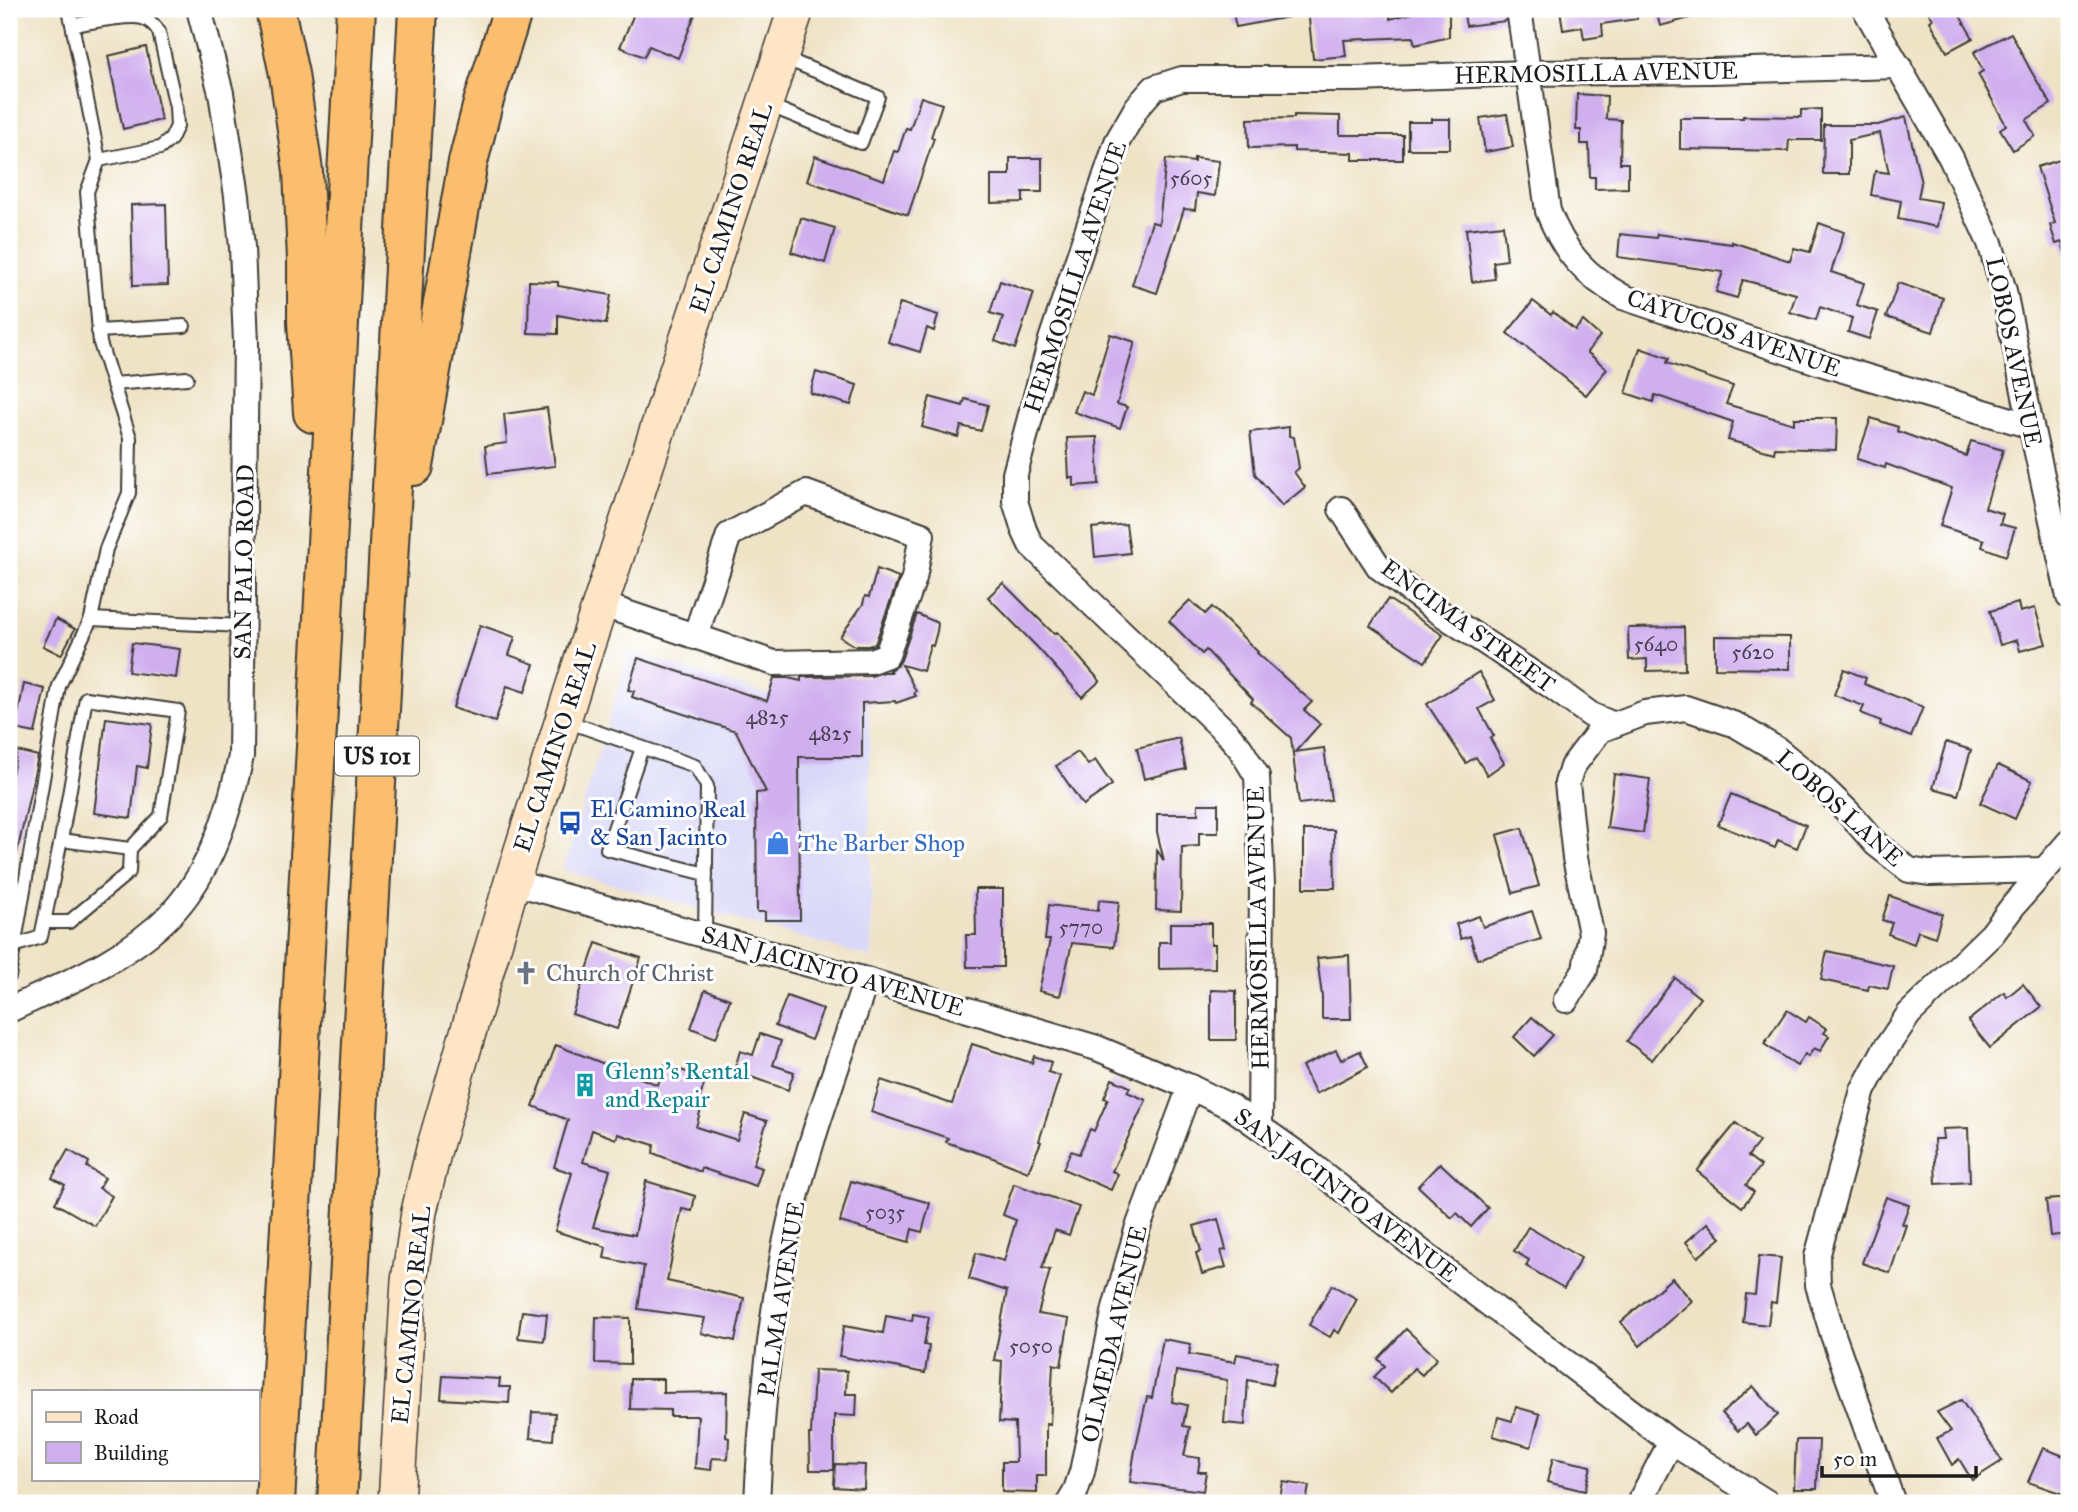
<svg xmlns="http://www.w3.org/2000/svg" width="2078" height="1512" font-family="'IM FELL Great Primer',serif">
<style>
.built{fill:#d8d7f8}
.building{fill:#d0afef}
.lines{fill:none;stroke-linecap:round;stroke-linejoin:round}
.service-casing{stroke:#3c3a36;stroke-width:16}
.minor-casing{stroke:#3c3a36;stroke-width:28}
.secondary-casing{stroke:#3c3a36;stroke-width:38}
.motorway-casing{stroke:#3c3a36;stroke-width:42}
.service{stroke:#fff;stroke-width:12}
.minor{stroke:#fff;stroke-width:24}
.secondary{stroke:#fde5c5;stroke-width:35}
.motorway{stroke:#fabe6e;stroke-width:38}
.labels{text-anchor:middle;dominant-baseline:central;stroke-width:6;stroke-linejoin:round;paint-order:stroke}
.number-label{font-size:21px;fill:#494151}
.shield{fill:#fff;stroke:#606060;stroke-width:2}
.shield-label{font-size:23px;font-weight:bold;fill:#1c1c1c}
.street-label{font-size:24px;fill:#1c1c1c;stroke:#fff}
.transit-label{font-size:24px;fill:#164399;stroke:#fff;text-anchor:start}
.shop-label{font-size:24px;fill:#366cbe;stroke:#fff;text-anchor:start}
.worship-label{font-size:24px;fill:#5b616d;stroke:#fff;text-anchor:start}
.culture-label{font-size:24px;fill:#0d838f;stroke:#fff;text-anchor:start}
</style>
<rect width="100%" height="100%" fill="#fff"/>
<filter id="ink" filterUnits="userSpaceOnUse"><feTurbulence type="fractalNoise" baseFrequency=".0143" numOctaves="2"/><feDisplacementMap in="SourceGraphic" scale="14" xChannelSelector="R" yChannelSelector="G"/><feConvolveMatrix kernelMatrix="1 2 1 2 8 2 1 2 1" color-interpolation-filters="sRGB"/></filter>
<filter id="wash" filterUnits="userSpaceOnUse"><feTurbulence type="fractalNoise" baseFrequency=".00686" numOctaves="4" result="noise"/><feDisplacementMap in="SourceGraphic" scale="28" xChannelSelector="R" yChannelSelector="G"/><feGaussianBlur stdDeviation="1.57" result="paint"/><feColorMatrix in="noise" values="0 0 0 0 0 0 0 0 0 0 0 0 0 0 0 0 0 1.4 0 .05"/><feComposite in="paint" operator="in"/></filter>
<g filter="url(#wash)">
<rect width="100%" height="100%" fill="#efe3c6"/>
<path class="built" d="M630,651L792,703L869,704L872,958L563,870Z"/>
<g id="blocks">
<g class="building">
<path d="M636,9H697L678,58L649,46L644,57L620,47Z"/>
<path d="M1232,9H1288L1289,17L1236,27Z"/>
<path d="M1308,9H1390V19L1428,9H1449V37L1415,45L1413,37L1344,40L1346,56L1313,59Z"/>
<path d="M1463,9H1504L1506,21L1466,26Z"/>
<path d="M1560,9H1637V19L1602,24L1603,36L1584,39L1582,27L1563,30Z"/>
<path d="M1656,9H1705V14L1660,26Z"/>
<path d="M1926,9H1956L1973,38L1947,52L1930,21L1933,19Z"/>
<path d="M2011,33L2031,71L2051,104L2026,120L2035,136L2013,150L2000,129L2006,125L1978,74L1983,71L1974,52Z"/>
<path d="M146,47L161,120L123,129L108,56Z"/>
<path d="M1577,94L1607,96L1606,119L1621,120L1620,163H1628V188L1595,189V177H1590L1589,144H1581V130H1576Z"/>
<path d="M921,97L942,104L931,137L934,138L908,215L807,181L815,156L884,180L894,151L898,152L906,128L910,129Z"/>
<path d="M1821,109V140H1789L1788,151L1680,149V118H1743V116L1801,117V110Z"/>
<path d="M1507,114L1513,147L1485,152L1480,118Z"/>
<path d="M1294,115L1340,116V135H1403V160H1353V153L1294,151V147L1249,148L1248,119L1294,118Z"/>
<path d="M1906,117L1921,183L1918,198L1941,202L1937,227L1898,219L1901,201L1871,195L1875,171L1889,173L1880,133L1849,140V174H1823L1824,125H1878Z"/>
<path d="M1432,119H1450V149H1408V122H1432Z"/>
<path d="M2069,157V255L2066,256L2062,242L2056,244L2050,225L2055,223L2037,167Z"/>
<path d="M1010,158H1042V192H1023V202L991,203V175H1010Z"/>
<path d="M1194,158L1219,161L1215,196L1197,193L1195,210L1184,209L1157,293L1132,285L1152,222L1159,224L1166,159L1194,162Z"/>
<path d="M166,204L168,285L133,286L131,205Z"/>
<path d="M801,218L835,228L825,263L791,252Z"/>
<path d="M1819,223L1844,232L1831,272L1864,283L1857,305L1878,312L1869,339L1848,332L1852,318L1820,307L1816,320L1790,312L1796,294L1743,280L1737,298L1716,292L1723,272L1618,257L1620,234L1656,238L1657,234L1732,244V242L1790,261L1794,248L1810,252Z"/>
<path d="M1503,225L1507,260L1493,262L1495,279L1472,282L1466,229Z"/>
<path d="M529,281L558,282V286L611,295L606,324L558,315V334L528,333Z"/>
<path d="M1000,281L1034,293L1015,349L995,341L1003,317L990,313Z"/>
<path d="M1898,283L1943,298L1933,332L1886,317Z"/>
<path d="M1533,301L1551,315L1553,312L1575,330L1583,321L1600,336L1587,352L1607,369L1586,395L1524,345L1523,346L1507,333Z"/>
<path d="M900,303L938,315L934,331L927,328L920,352L888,342Z"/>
<path d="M1110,334L1135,342L1117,404L1127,407L1120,428L1074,412L1082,391L1092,395Z"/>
<path d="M1640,348L1669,358L1667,363L1733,386L1726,404L1794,424V418H1837L1836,450L1775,448L1774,453L1728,440L1733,422L1655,395L1653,402L1626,393Z"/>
<path d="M816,372L857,385L851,405L810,393Z"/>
<path d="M930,397L963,406L965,399L988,405L981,431L961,426L958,437L922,427Z"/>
<path d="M547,408L555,466L488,474L485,446L507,443L504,414Z"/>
<path d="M1871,418L1898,427L1897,431L1966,456L1971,441L2003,450L1985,508L2003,514L2000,524L2015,528L2006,556L1982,547L1984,540L1940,526L1952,488L1886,464L1885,468L1857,459Z"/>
<path d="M1289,427V436L1294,437L1299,468L1294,472L1305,487L1282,506L1255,474L1250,432Z"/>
<path d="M1097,437L1099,484L1074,486V478H1069L1067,438Z"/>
<path d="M1126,524L1130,553L1095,557L1092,528Z"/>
<path d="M877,569L899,577L875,644L868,646H855L840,637L863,604L865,596L869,597Z"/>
<path d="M1003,583L1054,634L1057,632L1100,681L1082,697L1038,648L988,597Z"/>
<path d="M1388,599L1443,635L1425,662L1370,626Z"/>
<path d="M1190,600L1205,614L1212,607L1258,652L1257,653L1312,702L1304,710L1320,724L1295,752L1324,748L1331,800L1299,804L1291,738L1251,702L1253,699L1206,650L1202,654L1169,621Z"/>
<path d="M2018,603L2020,612L2035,608L2046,644L2020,651L2017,640L2000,645L1990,611Z"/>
<path d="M917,614L938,623L937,631L933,646L930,645L923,671L902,665L916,691L914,693L916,696L896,703L895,701L862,703V757H799L800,920H765V912H757L756,793L766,792L736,731L632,697L634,691L628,690L638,658L767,701L774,678H788L801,681V677L871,676L884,672H892L889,670L897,666L901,660Z"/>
<path d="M56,619L75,629L61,655L43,646Z"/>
<path d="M480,625L515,637L509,655L534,664L525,692L507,686L495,722L453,708Z"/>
<path d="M1684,627L1685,670L1647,671V659L1629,660L1628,628Z"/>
<path d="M1715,636L1790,637V669L1715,668Z"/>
<path d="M132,643L180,649L176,678L128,672Z"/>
<path d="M1844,669L1866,678L1864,684L1923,707L1911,737L1880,725L1881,721L1861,713L1864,706L1834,695Z"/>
<path d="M1479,672L1495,700L1479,709L1494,736L1490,738L1504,763L1487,775L1476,757L1466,763L1427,704Z"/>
<path d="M24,684L45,689L35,733L15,729Z"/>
<path d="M106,718L152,724L147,768L137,766L131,818L94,813Z"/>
<path d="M1179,738L1186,769L1144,779L1137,748Z"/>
<path d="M1946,742L1971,750L1958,795L1933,788Z"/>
<path d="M17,751L38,756L16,858L9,857V789Z"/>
<path d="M1078,752L1088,765L1095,760L1112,785L1083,805L1056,766Z"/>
<path d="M1998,765L2032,781L2015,819L1980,803Z"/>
<path d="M1614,774L1650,779L1643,833L1607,828Z"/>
<path d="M1731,794L1806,825L1797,848L1778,840L1775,848L1718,825Z"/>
<path d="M1198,804H1218V833H1199V846L1182,847L1181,911L1156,910L1157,850L1164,861L1157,832V814H1198Z"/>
<path d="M1522,828L1539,886L1513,893L1497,835Z"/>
<path d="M1304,830H1334L1335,888H1304Z"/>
<path d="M975,889H1003V967H967L966,935H976Z"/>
<path d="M1890,896L1942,914L1935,937L1918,931L1914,944L1888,934L1892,923L1882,920Z"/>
<path d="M1099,900L1119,902L1114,947L1072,943L1060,996L1039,991L1050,940H1045L1049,905L1098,911Z"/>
<path d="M1532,911L1541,939L1477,959L1470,936L1461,939L1456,924L1479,916L1483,927Z"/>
<path d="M1170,923H1211V944H1215V968L1159,969V942H1170Z"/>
<path d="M596,943L641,958L617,1029L572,1014Z"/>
<path d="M1827,951L1893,966L1888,989L1869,985L1868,990L1821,980Z"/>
<path d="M1349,955L1351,1019H1322V996L1317,958Z"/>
<path d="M1675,978L1700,998L1652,1060L1627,1041Z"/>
<path d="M2023,984L2041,1007L1990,1048L1968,1021L2004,992L2007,997Z"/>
<path d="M705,990L730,999L716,1038L691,1028Z"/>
<path d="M1211,990L1236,991V1040H1211Z"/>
<path d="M787,996L823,1009L811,1040L775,1026Z"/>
<path d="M1787,1010L1806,1022L1809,1017L1827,1029L1824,1033L1829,1036L1820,1051L1814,1048L1808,1057L1805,1054L1797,1066L1764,1044Z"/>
<path d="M1532,1017L1553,1035L1534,1056L1514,1037Z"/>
<path d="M760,1034L781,1041L773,1065L794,1072L788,1090L734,1071L740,1051L753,1055Z"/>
<path d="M972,1044L1032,1063L1034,1056L1051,1062L1048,1072L1060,1076L1039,1141L1041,1142L1028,1172L993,1158L946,1142L948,1138L871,1112L881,1080L952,1104Z"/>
<path d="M556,1045L658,1085L664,1065L706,1078L698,1104L702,1105L696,1127L737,1140L745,1114L767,1121L753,1165L762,1168L756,1186L701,1168V1172L653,1153L654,1145L618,1134L616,1139L592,1130L583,1162L610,1170L593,1227L635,1235L646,1181L695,1196L692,1211L682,1209L667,1281L744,1298L735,1341L701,1333L705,1318L638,1309L644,1266L604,1258L606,1247L555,1231L572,1173L554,1167L568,1120L533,1106Z"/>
<path d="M1336,1050L1341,1060L1360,1051L1368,1067L1316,1094L1302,1066Z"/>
<path d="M1112,1079L1130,1087L1127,1092L1146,1100L1112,1171L1118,1174L1111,1190L1063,1169L1071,1151L1079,1154L1090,1129L1094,1131L1108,1099L1104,1098Z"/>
<path d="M1736,1123L1759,1142L1748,1156L1761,1166L1746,1185L1754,1192L1742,1207L1697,1171Z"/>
<path d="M1968,1128L1970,1182L1936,1184L1934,1139H1943L1942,1129Z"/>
<path d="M68,1150L89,1162L87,1167L105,1178L99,1188L112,1196L95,1226L55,1203L65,1185L52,1178Z"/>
<path d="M1440,1163L1488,1208L1471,1227L1457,1213L1452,1218L1418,1186Z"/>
<path d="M851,1181L930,1203L922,1232L912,1229L909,1242L840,1222Z"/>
<path d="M1014,1184L1079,1207L1069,1235L1055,1230L1042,1268L1050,1270L1038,1314L1069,1319L1061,1366L1053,1364L1050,1425L1046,1424V1476H1037V1493L1002,1492V1462H1016L1015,1423L999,1422L1002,1361L994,1360L1007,1291L969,1279L976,1253L1004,1261L1016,1220L1003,1215Z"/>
<path d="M1886,1197L1909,1205L1902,1224L1906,1225L1890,1273L1862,1263Z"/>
<path d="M2069,1198V1234L2050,1236L2046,1200Z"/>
<path d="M1218,1219L1226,1250L1221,1251L1226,1267L1202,1274L1196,1253L1201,1251L1194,1226Z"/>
<path d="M1708,1223L1721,1238L1698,1257L1686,1242Z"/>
<path d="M1528,1227L1581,1258L1564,1288L1526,1266L1529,1260L1514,1251Z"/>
<path d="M1759,1256L1781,1258L1776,1303L1771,1302L1768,1325L1743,1322L1746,1294L1755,1295Z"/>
<path d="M1672,1278L1692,1301L1640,1346L1621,1322Z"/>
<path d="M1332,1285L1357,1299L1339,1333L1334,1330L1330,1337L1309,1325Z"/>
<path d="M522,1311L547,1314L544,1341L518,1338Z"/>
<path d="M913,1314L929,1317L924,1345L929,1346L925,1373L839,1356L844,1326L883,1333L886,1316L912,1321Z"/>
<path d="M596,1317L630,1318V1364L595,1363Z"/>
<path d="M1406,1329L1437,1358L1422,1375L1414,1368L1391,1393L1374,1377L1385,1366L1378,1359Z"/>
<path d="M1163,1339L1191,1344L1189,1354L1235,1362L1237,1354L1277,1362L1272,1385L1248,1380L1245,1425L1224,1423L1227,1380L1176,1371L1172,1402L1187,1405L1183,1426L1190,1427L1184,1456L1200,1458L1198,1472H1206L1203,1491L1130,1482L1135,1450L1147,1397L1152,1398Z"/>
<path d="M814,1370L847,1371L846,1394H857L856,1416L834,1415V1470H810L809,1434H811Z"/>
<path d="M443,1376L500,1379L499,1387H510L509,1403L441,1399Z"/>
<path d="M631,1379H663V1393L727,1392L726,1437L729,1438L728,1459L712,1458L711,1470L695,1468L698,1416H670V1410L630,1409Z"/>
<path d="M1753,1386L1778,1415L1756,1435L1747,1424L1738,1431L1722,1413Z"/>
<path d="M1961,1400L2002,1461L1972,1480L1959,1459L1952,1465L1937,1438L1951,1431L1937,1412Z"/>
<path d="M1516,1407L1540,1414L1531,1447L1493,1436L1498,1417L1512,1421Z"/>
<path d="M532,1412L555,1413L553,1440L530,1438Z"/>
<path d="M1796,1440H1819L1817,1489H1794Z"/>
<path d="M2043,1448L2069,1458V1496L2028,1482Z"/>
<path d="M1553,1458L1591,1466L1585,1491L1547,1482Z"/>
<path d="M835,1464L865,1465L864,1489L834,1487Z"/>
<path d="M1283,1482L1309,1486L1306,1503H1279Z"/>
</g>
</g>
</g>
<g filter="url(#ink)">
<use href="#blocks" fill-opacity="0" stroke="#3c3a36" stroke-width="2"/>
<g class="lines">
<g class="service-casing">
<g id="service">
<path d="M69,9L99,160L87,192L100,343L130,438L129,493L106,549L91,619"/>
<path d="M73,25C90,23 126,14 142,18C149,20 155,25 159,32L176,107L177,126L171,139L160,148L99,160"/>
<path d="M768,105L861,143L878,97L784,58"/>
<path d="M98,331L184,326"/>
<path d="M113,384L187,378"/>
<path d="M566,721L695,766L707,786L705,934"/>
<path d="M642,748L607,849L706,874"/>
<path d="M45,922H69L129,872L130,849"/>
<path d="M14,946L41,937L61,840L130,849L161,816L178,711L86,698L61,840"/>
<path d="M9,977L59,686L91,619L243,626"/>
</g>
</g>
<g class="minor-casing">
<g id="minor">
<path d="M1519,9L1548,211C1564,252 1584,275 1623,297L1827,365L2031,426"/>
<path d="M1865,9L1951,158L1990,243L2004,291L2031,426L2069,597"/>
<path d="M1341,509L1379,567L1436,610L1550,685L1591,715L1612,724"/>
<path d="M600,604L774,663L871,661L887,655L914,578L922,535L806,493L729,535L695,637"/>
<path d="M512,882L866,980L1097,1048L1190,1087L1231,1107L1299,1155L1438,1265L1671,1442L1768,1503"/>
<path d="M1566,1000L1585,970L1591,933L1575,858L1567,783L1572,767L1600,730L1645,713L1686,708L1736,725L1778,750L1816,781L1847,811L1876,844L1909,870L1929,873L2044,870"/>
<path d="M9,1010C64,984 126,960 170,915C209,875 230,810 241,756L246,343L242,247L237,196L221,93L199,9"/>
<path d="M1260,1126L1262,885L1257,776L1240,748L1227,733L1031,545L1024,530L1015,501V474L1051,340L1117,142L1137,107L1154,88L1182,79H1356L1528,73L1711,71L1899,66"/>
<path d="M757,1503C761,1417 769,1329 785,1244C803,1155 838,1066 866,980"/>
<path d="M1069,1503L1075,1493L1082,1472L1115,1308L1137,1230L1190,1087"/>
<path d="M1639,1503L1671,1442"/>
<path d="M1893,1503L1833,1335L1818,1285L1817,1257L1863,1090L1884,1051L1909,1014L1992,934L2013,906L2069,842"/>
</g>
</g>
<g class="secondary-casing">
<path id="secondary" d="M396,1503L409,1281L419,1212L434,1149L512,882L579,669L796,9"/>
</g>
<g class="motorway-casing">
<g id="motorway">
<path d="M275,9L289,74L303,171L307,260V322L313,413"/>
<path d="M414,466L468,162L483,103L513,9"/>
<path d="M275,1503L356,9"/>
<path d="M337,1503L418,9"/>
</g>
</g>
<use href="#service" class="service"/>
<use href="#minor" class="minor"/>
<use href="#secondary" class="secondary"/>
<use href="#motorway" class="motorway"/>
</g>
</g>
<defs>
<g id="bus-bare" transform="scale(1.89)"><path d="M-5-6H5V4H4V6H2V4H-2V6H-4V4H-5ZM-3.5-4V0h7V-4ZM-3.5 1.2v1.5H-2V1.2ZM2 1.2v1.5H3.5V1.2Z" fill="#1a4fb4" stroke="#fff" stroke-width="2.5" paint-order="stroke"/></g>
<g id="shop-bare" transform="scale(1.89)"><path d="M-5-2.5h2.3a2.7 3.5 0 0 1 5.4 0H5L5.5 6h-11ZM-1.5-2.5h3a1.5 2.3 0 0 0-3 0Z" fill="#3f7fe0" stroke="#fff" stroke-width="2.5" paint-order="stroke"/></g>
<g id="church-bare" transform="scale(1.89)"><path d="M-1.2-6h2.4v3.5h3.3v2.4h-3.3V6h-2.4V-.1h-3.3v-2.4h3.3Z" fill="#6b7280" stroke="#fff" stroke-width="2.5" paint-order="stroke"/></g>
<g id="building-bare" transform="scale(1.89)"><path d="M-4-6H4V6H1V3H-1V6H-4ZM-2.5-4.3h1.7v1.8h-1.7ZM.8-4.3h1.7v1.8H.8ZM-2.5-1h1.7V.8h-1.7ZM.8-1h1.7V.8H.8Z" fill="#0f9aa8" stroke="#fff" stroke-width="2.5" paint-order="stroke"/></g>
</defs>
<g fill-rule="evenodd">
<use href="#bus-bare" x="570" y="823"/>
<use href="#shop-bare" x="778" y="843"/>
<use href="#church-bare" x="526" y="973"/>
<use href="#building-bare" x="585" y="1085"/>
</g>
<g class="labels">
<g class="number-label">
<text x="1191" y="178">5605</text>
<text x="1656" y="644">5640</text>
<text x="1753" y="652">5620</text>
<text x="767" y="717">4825</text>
<text x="830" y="733">4825</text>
<text x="1081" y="927">5770</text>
<text x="885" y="1212">5035</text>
<text x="1031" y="1346">5050</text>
</g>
<rect class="shield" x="335" y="736.5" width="84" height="39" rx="5"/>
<g class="shield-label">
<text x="377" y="756">US 101</text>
</g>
<g class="street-label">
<text transform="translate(1596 73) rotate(-1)">HERMOSILLA AVENUE</text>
<text transform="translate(731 208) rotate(-72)">EL CAMINO REAL</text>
<text transform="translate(1075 277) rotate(-72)">HERMOSILLA AVENUE</text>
<text transform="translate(1734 333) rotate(19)">CAYUCOS AVENUE</text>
<text transform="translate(2014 352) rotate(78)">LOBOS AVENUE</text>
<text transform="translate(244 562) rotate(-89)">SAN PALO ROAD</text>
<text transform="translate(1468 626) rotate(36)">ENCIMA STREET</text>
<text transform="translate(555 747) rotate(-72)">EL CAMINO REAL</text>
<text transform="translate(1840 808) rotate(42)">LOBOS LANE</text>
<text transform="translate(1258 928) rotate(-91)">HERMOSILLA AVENUE</text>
<text transform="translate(833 971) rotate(16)">SAN JACINTO AVENUE</text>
<text transform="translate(1346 1195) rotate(37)">SAN JACINTO AVENUE</text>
<text transform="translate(781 1299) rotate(-81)">PALMA AVENUE</text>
<text transform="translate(411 1315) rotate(-84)">EL CAMINO REAL</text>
<text transform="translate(1114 1334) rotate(-77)">OLMEDA AVENUE</text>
</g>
<g class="transit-label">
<text x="590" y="809">El Camino Real<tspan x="590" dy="28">&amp; San Jacinto</tspan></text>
</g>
<g class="shop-label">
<text x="798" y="843">The Barber Shop</text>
</g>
<g class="worship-label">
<text x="546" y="973">Church of Christ</text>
</g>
<g class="culture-label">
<text x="605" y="1071">Glenn's Rental<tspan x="605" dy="28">and Repair</tspan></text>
</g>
</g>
<rect width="2078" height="1512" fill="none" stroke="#fff" stroke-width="35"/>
<rect x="32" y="1390" width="228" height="91" fill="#ffffff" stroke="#a4a4a4" stroke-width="2"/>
<rect x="46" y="1412" width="35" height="10" fill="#fde5c5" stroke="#a4a4a4" stroke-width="2"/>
<text x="94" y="1424" font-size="21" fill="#1c1c1c">Road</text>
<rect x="46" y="1442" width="35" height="21" fill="#d0afef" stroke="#a4a4a4" stroke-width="2"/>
<text x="94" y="1460" font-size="21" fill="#1c1c1c">Building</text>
<path d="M1822 1466v10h154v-10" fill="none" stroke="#1c1c1c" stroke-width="3.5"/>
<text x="1833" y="1466" font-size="21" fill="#1c1c1c" stroke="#ffffff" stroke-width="5" paint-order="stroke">50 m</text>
</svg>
